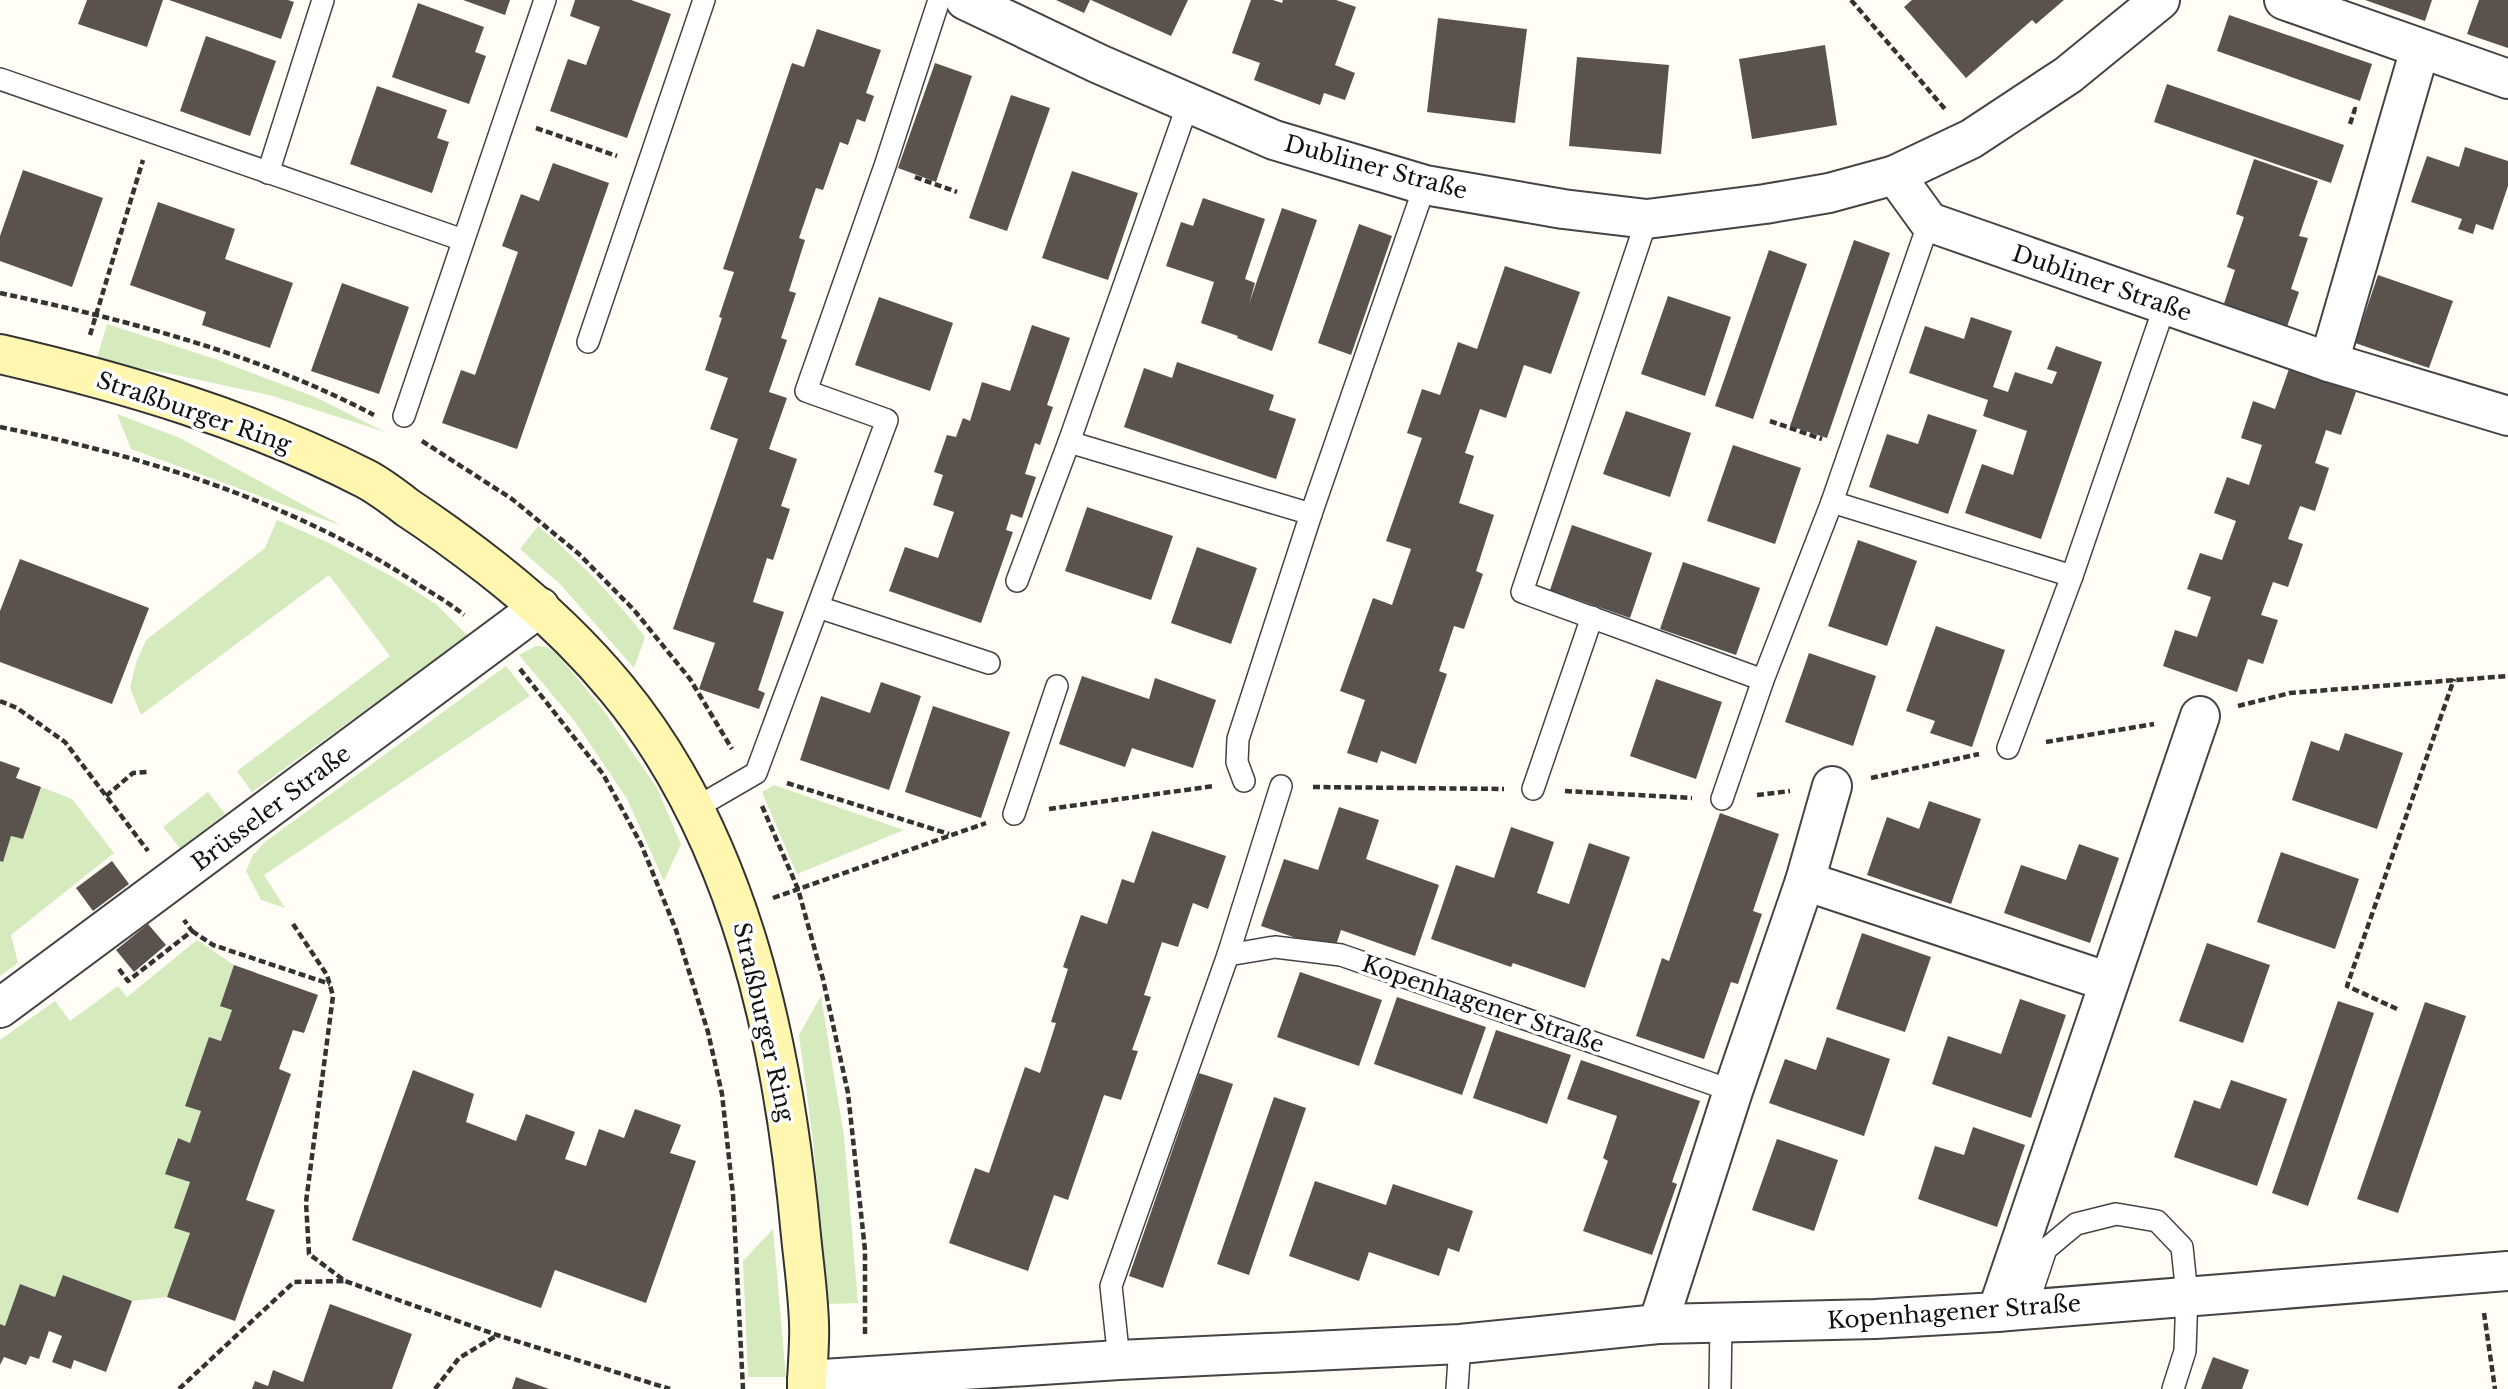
<svg xmlns="http://www.w3.org/2000/svg" width="2508" height="1389" font-family="'Libre Baskerville',serif">
<style>
.green{fill:#d5ebbd}
.building{fill:#5a524d}
.lines{fill:none;stroke-linecap:round;stroke-linejoin:round}
.lane-casing{stroke:#444;stroke-width:24}
.street-casing{stroke:#444;stroke-width:42}
.secondary-casing{stroke:#333;stroke-width:42}
.path{stroke:#333;stroke-width:4.5;stroke-dasharray:7 3.5;stroke-linecap:butt}
.lane{stroke:#fff;stroke-width:21}
.street{stroke:#fff;stroke-width:38}
.secondary{stroke:#fff6b0;stroke-width:38}
.labels{text-anchor:middle;dominant-baseline:central;stroke-width:7;stroke-linejoin:round;paint-order:stroke}
.street-label{font-size:23px;fill:#111;stroke:#fff}
</style>
<rect width="100%" height="100%" fill="#fffdf5"/>
<g class="green">
<path d="M107,324L218,360L315,397L385,432L269,395L167,373L96,361Z"/>
<path d="M117,414L180,438L342,526L131,449Z"/>
<path d="M277,520L327,542L393,577L436,604L468,636L252,792L237,771L390,656L329,575L141,715L130,688L136,663L146,640L265,548Z"/>
<path d="M538,526C578,560 613,595 645,637L634,668L561,585L520,549Z"/>
<path d="M536,646L547,647L557,654L601,707L657,788L681,844L664,881L627,799L576,723L519,655Z"/>
<path d="M506,666L530,696L264,875L285,908L261,900L246,871L253,855L265,842Z"/>
<path d="M774,785L904,830L797,874L762,792Z"/>
<path d="M41,787L72,799L114,853L11,935L18,963L0,976V861H3L11,836L23,839Z"/>
<path d="M208,792L225,814L180,848L163,827Z"/>
<path d="M197,940L234,965L220,1005L232,1010L221,1041L209,1037L185,1105L201,1111L190,1143L177,1138L166,1173L190,1182L175,1228L190,1233L167,1297L132,1301L63,1275L55,1297L20,1284L5,1326L0,1324V1040L55,1001L70,1021L118,986L127,997Z"/>
<path d="M821,996L844,1136L858,1303L828,1304L813,1141L799,1035Z"/>
<path d="M773,1229L786,1377H748L743,1261Z"/>
</g>
<g class="building">
<path d="M87,0H163L147,47L78,24Z"/>
<path d="M169,0H288L294,2L281,39Z"/>
<path d="M463,0H510L505,15Z"/>
<path d="M575,0H631L671,14L627,138L550,111L568,59L586,65L600,27L570,16Z"/>
<path d="M1056,0H1090L1084,13Z"/>
<path d="M1091,0H1188L1171,36Z"/>
<path d="M1251,0H1273L1282,3L1283,0H1336L1356,7L1335,65L1355,73L1345,100L1324,93L1320,105L1254,80L1260,63L1232,53Z"/>
<path d="M1912,0H2064L2036,24L2032,20L1966,78L1904,7Z"/>
<path d="M2365,0H2432L2425,21Z"/>
<path d="M2479,0H2508V48L2467,34Z"/>
<path d="M418,3L484,27L475,52L486,56L469,104L392,77Z"/>
<path d="M2229,15L2372,64L2360,101L2217,51Z"/>
<path d="M1438,18L1527,29L1515,123L1427,112Z"/>
<path d="M817,29L881,50L866,93L874,96L865,122L857,119L848,145L840,142L823,190L816,188L799,238L805,240L789,291L796,293L781,338L787,340L769,392L787,398L769,449L797,459L781,506L790,509L773,560L767,558L753,602L784,612L758,690L765,693L759,709L699,689L715,643L673,629L738,439L710,429L728,378L705,370L722,318L719,317L734,272L723,269L792,63L804,67Z"/>
<path d="M206,36L276,61L250,136L180,111Z"/>
<path d="M1825,45L1837,125L1752,139L1739,59Z"/>
<path d="M1577,57L1669,65L1661,154L1569,146Z"/>
<path d="M935,63L972,76L936,182L898,168Z"/>
<path d="M2167,84L2344,145L2331,183L2154,122Z"/>
<path d="M377,86L447,110L437,138L449,142L432,193L350,164Z"/>
<path d="M1011,95L1050,108L1007,231L969,218Z"/>
<path d="M2465,147L2508,161V186L2493,230L2476,224L2473,234L2458,229L2462,219L2411,202L2427,156L2459,167Z"/>
<path d="M2254,159L2318,181L2299,236L2308,238L2291,289L2299,292L2281,344L2218,322L2235,270L2227,267L2244,217L2236,214Z"/>
<path d="M553,163L609,183L517,449L442,423L461,370L475,375L518,252L502,246L521,194L539,201Z"/>
<path d="M23,170L103,198L72,287L0,261V236Z"/>
<path d="M1072,171L1138,193L1108,280L1042,258Z"/>
<path d="M1203,198L1265,219L1245,279L1255,283L1249,304L1282,208L1317,220L1272,351L1237,338L1238,336L1201,323L1214,282L1166,266L1181,222L1193,226Z"/>
<path d="M158,202L235,229L225,259L293,283L270,348L202,325L206,312L130,285Z"/>
<path d="M1359,224L1392,236L1351,355L1318,343Z"/>
<path d="M1854,240L1890,253L1827,438L1790,426Z"/>
<path d="M1769,250L1807,264L1753,419L1715,406Z"/>
<path d="M1505,266L1580,292L1551,374L1524,365L1506,418L1480,409L1465,453L1474,456L1459,503L1494,515L1476,571L1483,574L1464,629L1454,626L1439,671L1447,674L1416,764L1381,751L1377,763L1347,753L1365,700L1340,691L1373,598L1392,605L1411,549L1386,541L1422,438L1407,433L1422,389L1440,395L1458,342L1477,349Z"/>
<path d="M2378,275L2453,301L2429,368L2355,343Z"/>
<path d="M342,283L409,307L379,394L311,371Z"/>
<path d="M1668,296L1731,317L1705,396L1641,374Z"/>
<path d="M879,297L953,323L930,391L855,365Z"/>
<path d="M1971,317L2012,331L1993,387L2008,392L2015,372L2052,384L2057,372L2047,369L2056,346L2102,362L2041,539L1965,513L1982,464L2013,475L2027,431L1983,416L1988,400L1909,373L1925,326L1964,339Z"/>
<path d="M1032,325L1070,338L1047,405L1053,407L1040,445L1035,443L1025,474L1036,477L1022,518L1011,514L1006,530L1013,532L981,623L889,591L905,547L938,558L954,512L933,505L943,475L934,472L947,435L956,437L963,418L970,421L982,382L1010,391Z"/>
<path d="M1177,362L1274,395L1269,410L1296,419L1276,479L1124,427L1144,368L1172,378Z"/>
<path d="M2289,369L2356,392L2341,435L2326,430L2315,463L2329,468L2315,511L2300,506L2288,539L2303,544L2288,587L2273,582L2261,615L2278,620L2263,664L2248,659L2237,692L2163,666L2175,630L2197,637L2211,597L2187,589L2200,553L2222,560L2236,521L2214,513L2227,477L2249,485L2262,445L2241,438L2253,401L2275,409Z"/>
<path d="M1626,411L1691,433L1670,497L1603,474Z"/>
<path d="M1928,414L1977,430L1948,514L1869,487L1887,434L1918,444Z"/>
<path d="M1733,445L1801,468L1775,544L1707,521Z"/>
<path d="M1087,507L1173,536L1151,600L1065,571Z"/>
<path d="M1572,525L1652,553L1630,618L1550,590Z"/>
<path d="M1858,540L1917,561L1887,646L1828,626Z"/>
<path d="M1197,547L1257,568L1231,644L1171,623Z"/>
<path d="M20,559L149,608L112,704L0,662V611Z"/>
<path d="M1683,562L1760,588L1736,655L1660,629Z"/>
<path d="M1936,626L2005,650L1972,747L1930,733L1935,721L1906,711Z"/>
<path d="M1809,653L1876,676L1853,746L1785,722Z"/>
<path d="M1082,676L1149,699L1155,678L1216,700L1193,768L1132,748L1125,767L1059,744Z"/>
<path d="M1656,679L1722,702L1696,779L1630,756Z"/>
<path d="M881,682L921,696L889,790L800,760L821,696L870,713Z"/>
<path d="M933,706L1010,732L981,818L905,792Z"/>
<path d="M2345,733L2403,753L2377,829L2292,800L2311,741L2339,751Z"/>
<path d="M0,761L20,768L16,778L41,787L23,839L11,836L3,862L0,861Z"/>
<path d="M1929,801L1981,819L1951,904L1867,875L1887,817L1919,829Z"/>
<path d="M1339,807L1379,820L1366,859L1439,885L1415,956L1341,930L1334,951L1261,926L1284,859L1318,870Z"/>
<path d="M1720,813L1779,834L1753,911L1762,914L1738,984L1731,982L1704,1059L1636,1036L1662,958L1669,961Z"/>
<path d="M1511,827L1554,842L1537,893L1569,904L1589,843L1630,857L1585,988L1513,963L1511,967L1431,939L1456,865L1494,878Z"/>
<path d="M1152,831L1226,856L1208,909L1193,903L1178,947L1162,942L1144,995L1151,997L1132,1050L1138,1051L1121,1100L1104,1095L1068,1200L1054,1195L1028,1271L949,1243L975,1168L989,1173L1025,1067L1040,1073L1056,1023L1051,1022L1068,969L1063,967L1081,915L1107,924L1122,879L1134,883Z"/>
<path d="M2079,844L2119,858L2090,943L2004,913L2021,865L2066,880Z"/>
<path d="M2281,852L2359,879L2335,949L2257,922Z"/>
<path d="M112,861L129,884L93,911L76,888Z"/>
<path d="M148,924L166,945L134,972L116,950Z"/>
<path d="M1862,933L1931,957L1905,1032L1836,1009Z"/>
<path d="M2207,943L2270,965L2243,1043L2179,1021Z"/>
<path d="M234,965L318,995L304,1033L293,1030L279,1069L291,1074L246,1200L275,1210L235,1321L167,1297L190,1233L174,1228L190,1182L165,1174L178,1138L190,1143L201,1111L185,1106L209,1037L221,1041L232,1010L220,1006Z"/>
<path d="M1300,972L1382,1000L1359,1066L1277,1037Z"/>
<path d="M1397,997L1486,1027L1462,1095L1374,1064Z"/>
<path d="M2020,999L2066,1015L2031,1118L1932,1084L1948,1036L2001,1054Z"/>
<path d="M2338,1001L2374,1013L2308,1206L2272,1193Z"/>
<path d="M2425,1002L2466,1016L2398,1213L2357,1199Z"/>
<path d="M1496,1030L1571,1055L1547,1124L1473,1098Z"/>
<path d="M1827,1037L1890,1059L1864,1136L1769,1103L1785,1059L1816,1070Z"/>
<path d="M1581,1060L1700,1101L1672,1182L1677,1184L1652,1255L1583,1231L1608,1161L1603,1158L1617,1116L1567,1099Z"/>
<path d="M413,1070L474,1094L466,1122L516,1141L526,1114L575,1132L565,1159L586,1166L599,1129L624,1138L635,1109L681,1125L670,1153L696,1161L646,1303L555,1270L541,1308L352,1240Z"/>
<path d="M1199,1073L1233,1084L1163,1288L1129,1276Z"/>
<path d="M2231,1080L2287,1099L2257,1186L2174,1157L2194,1100L2220,1109Z"/>
<path d="M1274,1097L1306,1108L1249,1275L1217,1264Z"/>
<path d="M1973,1127L2025,1145L1997,1227L1918,1199L1935,1146L1964,1155Z"/>
<path d="M1777,1139L1838,1160L1814,1231L1752,1210Z"/>
<path d="M1315,1181L1386,1205L1393,1184L1473,1211L1459,1252L1448,1248L1439,1276L1369,1252L1359,1281L1289,1256Z"/>
<path d="M63,1275L132,1301L106,1372L74,1360L71,1369L52,1362L62,1336L49,1331L39,1359L30,1356L26,1365L4,1357L0,1365V1324L5,1326L20,1284L55,1297Z"/>
<path d="M330,1304L412,1334L392,1389H252L255,1381L268,1386L273,1370L303,1382Z"/>
<path d="M2213,1357L2249,1370L2242,1389H2201Z"/>
<path d="M516,1377L549,1389H512Z"/>
</g>
<g class="lines">
<g class="lane-casing">
<g id="lane">
<path d="M0,79L463,240"/>
<path d="M268,173L323,0"/>
<path d="M1647,219L1522,592L1763,680"/>
<path d="M588,342L704,0"/>
<path d="M404,416L545,0"/>
<path d="M1069,442L1311,514"/>
<path d="M1832,502L2072,576"/>
<path d="M1017,581L1069,442L1188,104"/>
<path d="M818,607L989,663"/>
<path d="M2008,748L2072,576L2165,305"/>
<path d="M1244,781L1237,762L1238,739L1311,514L1425,185"/>
<path d="M1533,789L1592,617"/>
<path d="M1722,799L1763,680L1832,502L1929,222"/>
<path d="M694,809L756,773L887,420L806,391L885,166L939,0"/>
<path d="M1014,814L1057,686"/>
<path d="M1228,955L1275,947L1341,955L1733,1091"/>
<path d="M2026,1309L2046,1249L2076,1224L2116,1214L2157,1221L2182,1247L2187,1295L2185,1351L2173,1389"/>
<path d="M1119,1360L1111,1286L1228,955L1281,786"/>
<path d="M1457,1389L1460,1344"/>
<path d="M1720,1389L1721,1322"/>
</g>
</g>
<g class="street-casing">
<g id="street">
<path d="M965,0L1099,64L1274,140L1425,185L1563,209L1647,219L1765,204L1829,193L1895,175L1971,139L2068,75L2160,0"/>
<path d="M2284,0L2508,79"/>
<path d="M1895,175L1929,222L2329,362L2508,416"/>
<path d="M2329,362L2420,49"/>
<path d="M1805,881L2109,982"/>
<path d="M0,1008L540,607"/>
<path d="M1997,1312L2200,716"/>
<path d="M1658,1324L1733,1091L1805,881L1832,786"/>
<path d="M807,1380L1119,1360L1460,1344L1658,1324L1875,1319L1997,1312L2508,1271"/>
</g>
</g>
<g class="secondary-casing">
<path id="secondary" d="M0,354C126,383 251,420 366,479C381,487 395,498 408,508C437,527 464,547 491,568C537,604 580,644 617,689C741,839 784,1047 801,1236C804,1265 808,1294 809,1323C810,1345 807,1367 807,1389"/>
</g>
<g class="path">
<path d="M1851,0L1945,109"/>
<path d="M2350,124L2355,109L2359,110"/>
<path d="M536,128L617,156"/>
<path d="M915,177L957,192"/>
<path d="M0,293C127,320 258,354 374,415"/>
<path d="M90,335L143,160"/>
<path d="M1770,421L1822,439"/>
<path d="M0,427C143,456 287,500 410,579C428,591 447,601 464,615"/>
<path d="M422,441L512,499L579,554L634,610L690,679L732,749"/>
<path d="M520,669L603,774L641,844L676,930L708,1032L722,1094L733,1195L743,1389"/>
<path d="M0,701L17,708L65,742L148,851"/>
<path d="M2238,706L2290,693L2508,676"/>
<path d="M2046,742L2154,724"/>
<path d="M1871,778L1979,754"/>
<path d="M787,783L949,834"/>
<path d="M1313,787L1504,789"/>
<path d="M1565,791L1692,798"/>
<path d="M1757,795L1790,791"/>
<path d="M106,796L133,773L148,772"/>
<path d="M762,806L798,889L823,979L848,1093L865,1250V1336"/>
<path d="M1049,809L1214,786"/>
<path d="M773,898L986,823"/>
<path d="M293,924L327,975L333,996L306,1202L309,1254L345,1281L497,1335L670,1389"/>
<path d="M192,931L213,945L330,984"/>
<path d="M119,969L128,981L192,931L184,920"/>
<path d="M2397,1009L2347,986L2454,679"/>
<path d="M2484,1313L2495,1389"/>
<path d="M179,1389L294,1282L344,1281"/>
<path d="M435,1389L459,1358L496,1336"/>
</g>
<use href="#lane" class="lane"/>
<use href="#street" class="street"/>
<use href="#secondary" class="secondary"/>
</g>
<g class="labels">
<g class="street-label">
<text transform="translate(1376 167) rotate(15)">Dubliner Straße</text>
<text transform="translate(2102 283) rotate(19)">Dubliner Straße</text>
<text transform="translate(194 412) rotate(19)">Straßburger Ring</text>
<text transform="translate(271 808) rotate(-37)">Brüsseler Straße</text>
<text transform="translate(1483 1004) rotate(19)">Kopenhagener Straße</text>
<text transform="translate(764 1022) rotate(77)">Straßburger Ring</text>
<text transform="translate(1954 1312) rotate(-4)">Kopenhagener Straße</text>
</g>
</g>
</svg>
